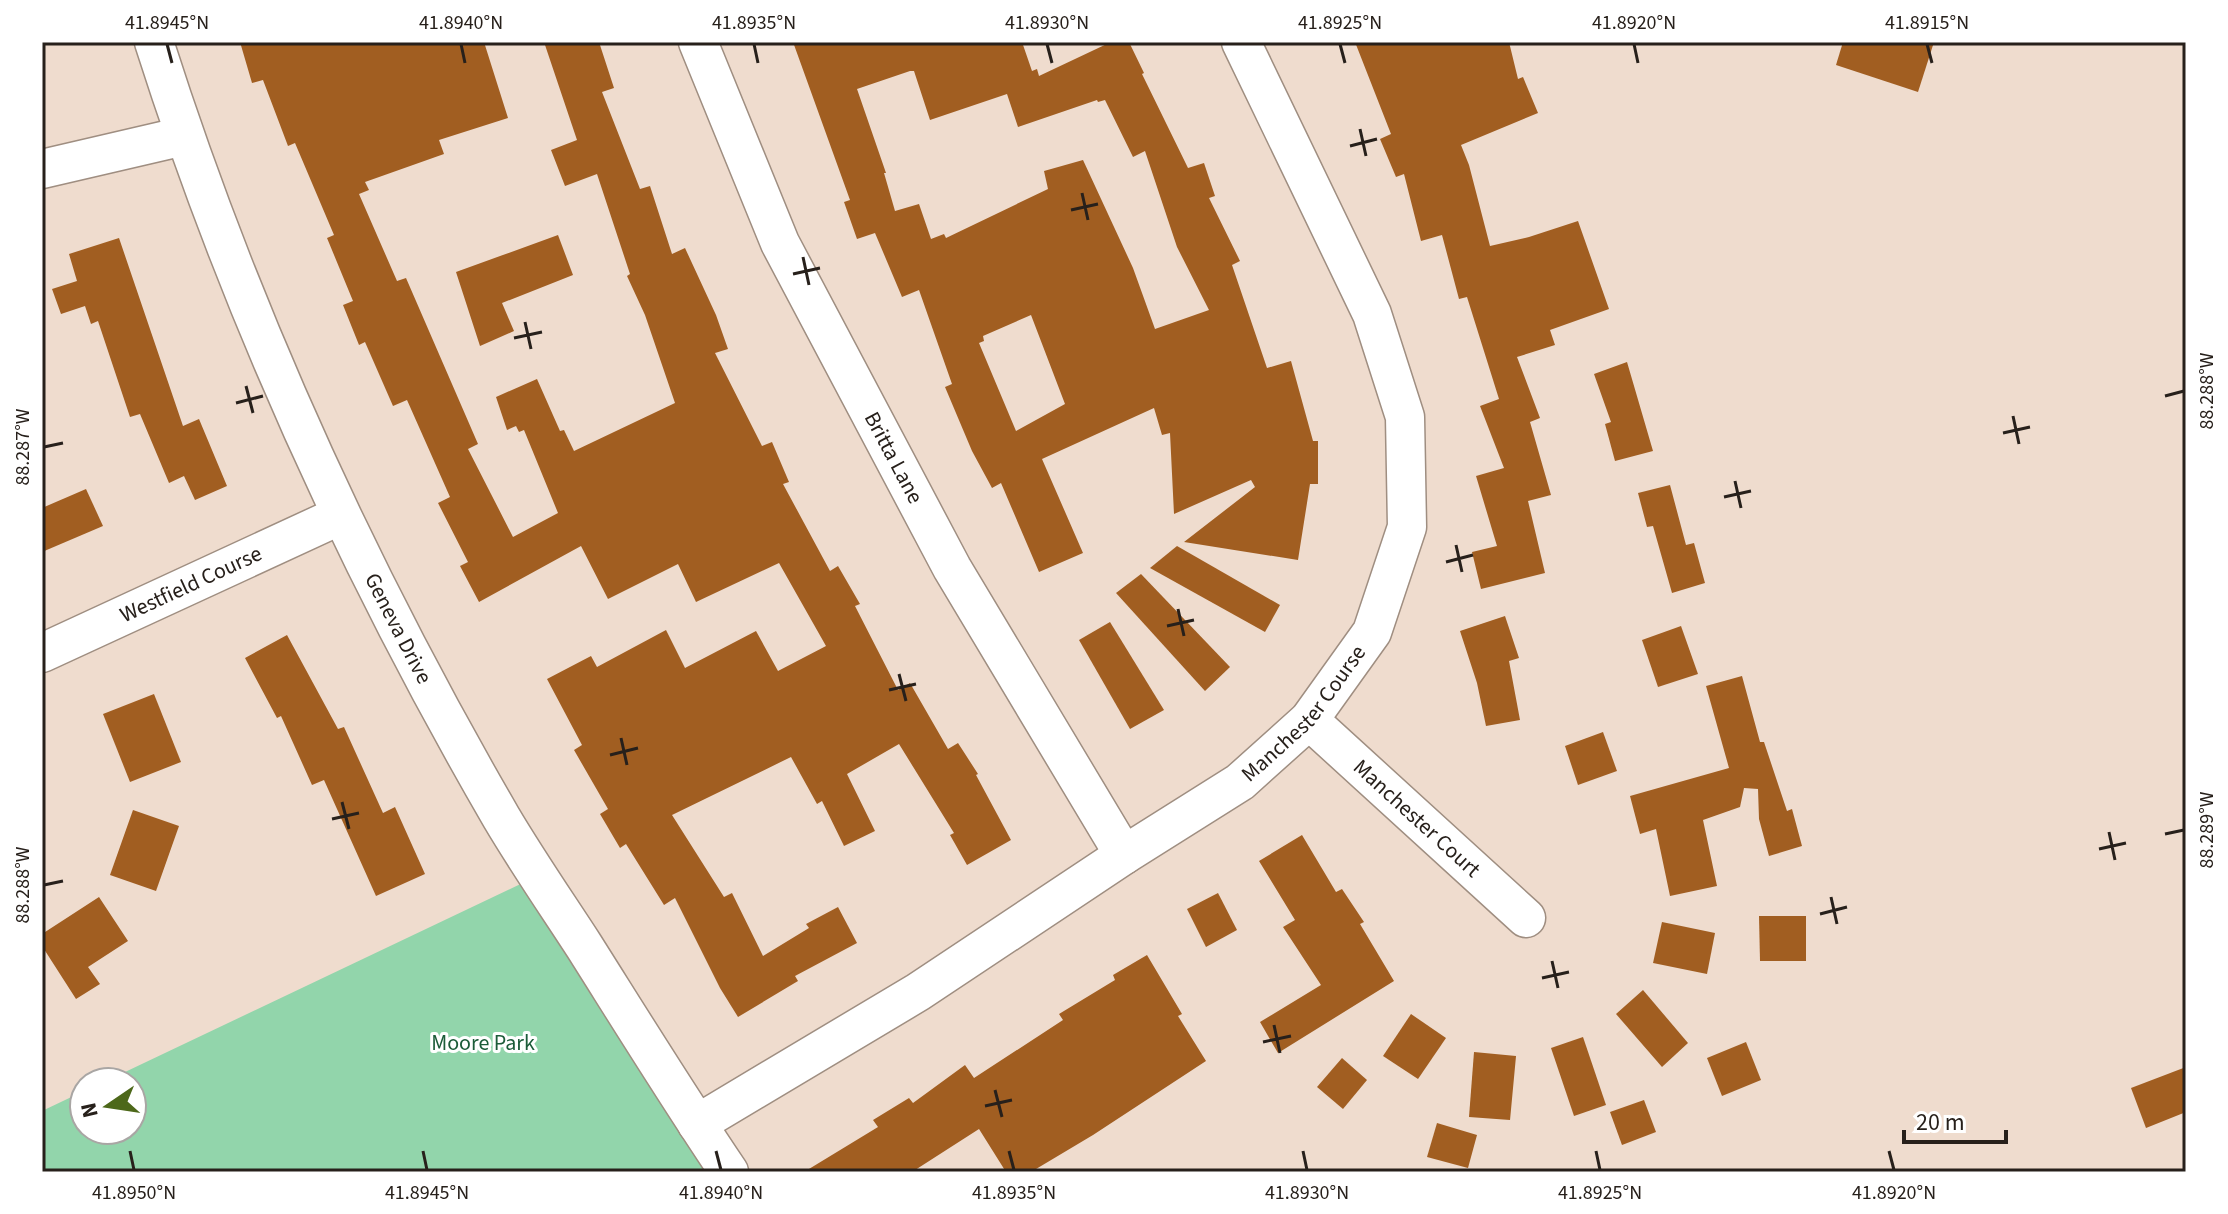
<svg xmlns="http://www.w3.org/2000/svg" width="2228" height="1214" font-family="'Source Sans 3',sans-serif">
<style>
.green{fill:#92d5ab}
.building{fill:#a15e21;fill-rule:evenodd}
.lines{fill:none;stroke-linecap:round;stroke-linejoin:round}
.minor-casing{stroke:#9f8e81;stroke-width:41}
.minor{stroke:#fff;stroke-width:38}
.ticks{fill:none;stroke:#27201b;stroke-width:3}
.labels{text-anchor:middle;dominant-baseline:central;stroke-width:6;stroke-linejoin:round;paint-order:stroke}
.street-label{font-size:22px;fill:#27201b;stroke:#fff}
.park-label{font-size:22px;fill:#1c5c39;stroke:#fff}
.neatline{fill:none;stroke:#27201b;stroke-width:3}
.ticks-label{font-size:20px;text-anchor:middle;fill:#27201b}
</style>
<rect width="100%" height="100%" fill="#efdcce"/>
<path class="green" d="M529,880L720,1172H42V1111L84,1091V1130H132V1082H104Z"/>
<g class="building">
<path d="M240,42H484L508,118L439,140L444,154L365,182L369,190L359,194L397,281L406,278L478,444L468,449L513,537L558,513L524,430L519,432L516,426L507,430L496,397L537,379L560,431L564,430L574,451L675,403L645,315L627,276L630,274L597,174L565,186L551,150L577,140L544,42H599L614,88L602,92L640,189L650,186L672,254L685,248L716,315L728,349L715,353L762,446L772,442L789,482L783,484L830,571L838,566L860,604L855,606L898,690L910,683L948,749L958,743L978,774L976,775L1011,840L967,865L950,835L954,833L899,744L847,774L875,831L844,846L822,801L817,804L791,757L672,815L724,897L732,893L763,956L809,928L806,924L838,907L857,943L795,976L798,981L738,1017L720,988L675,898L664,905L626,844L620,848L600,814L608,809L574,750L582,745L547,679L591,656L597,667L666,630L685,668L756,631L778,671L826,646L779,563L696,602L678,564L608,599L581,546L479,602L460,566L468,562L438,503L450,497L407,400L393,406L365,342L359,345L343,305L353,301L327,238L334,235L295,143L288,146L263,80L252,83Z"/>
<path d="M793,42H1022L1032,71L1037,69L1039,76L1111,42H1129L1144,73L1142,74L1188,168L1204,163L1215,196L1209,198L1240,261L1232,265L1267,368L1291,361L1313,441H1318V484H1310L1298,560L1184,542L1255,487L1251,480L1174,514L1170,433L1162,435L1154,408L1042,459L1083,553L1039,572L1001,483L992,488L972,451L945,387L952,384L919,290L902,297L875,233L857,239L844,202L850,200ZM910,71H914L930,120L1007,94L1018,127L1097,100L1098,102L1105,100L1133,157L1145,151L1177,247L1209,310L1155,329L1133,268L1083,160L1044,171L1048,189L946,238L944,234L931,239L919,204L895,211L884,173H886L857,89ZM1031,315L1065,404L1016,431L979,343L984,341L983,336Z"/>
<path d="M1355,42H1509L1518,79L1523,77L1538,113L1461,145L1469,165L1490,246L1529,237L1578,221L1609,309L1550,330L1555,345L1517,357L1540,418L1530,422L1551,495L1528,501L1545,573L1481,589L1472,552L1497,546L1476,476L1504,468L1480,406L1499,399L1467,297L1459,299L1442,235L1421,241L1404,174L1396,177L1380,139L1391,134Z"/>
<path d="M1843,42H1934L1918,92L1836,65Z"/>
<path d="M558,235L573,275L502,303L514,331L480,346L456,272Z"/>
<path d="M119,238L183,426L199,419L227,486L195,500L184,476L169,483L140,414L130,417L98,321L91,324L85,306L61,314L52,289L77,281L69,254Z"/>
<path d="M1627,362L1653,451L1615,461L1605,424L1611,422L1594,374Z"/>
<path d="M1670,485L1686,545L1694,543L1705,583L1672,593L1653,526L1647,527L1638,493Z"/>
<path d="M86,489L103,526L42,552V508Z"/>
<path d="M1177,546L1280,605L1265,632L1150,568Z"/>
<path d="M1141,574L1230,667L1205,691L1116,593Z"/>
<path d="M1505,616L1519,658L1509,661L1520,720L1486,726L1477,683L1460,631Z"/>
<path d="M1110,622L1164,710L1130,729L1079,640Z"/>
<path d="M1681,626L1698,674L1658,687L1642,640Z"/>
<path d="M287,635L338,729L344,727L383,813L395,807L425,874L376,896L324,780L312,785L281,716L277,718L245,658Z"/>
<path d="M1742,676L1760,742H1764L1787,811L1792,809L1802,846L1769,856L1759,819L1758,789L1744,788L1740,807L1703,820L1717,886L1670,896L1656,829L1640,834L1630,796L1729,768L1706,686Z"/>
<path d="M154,694L181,762L130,782L103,714Z"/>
<path d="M1603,732L1617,771L1578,785L1565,746Z"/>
<path d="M133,810L179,826L156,891L110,875Z"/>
<path d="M1302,835L1336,892L1342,889L1364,922L1360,924L1394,981L1278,1053L1260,1022L1321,985L1283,927L1295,920L1259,861Z"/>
<path d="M1218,893L1237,930L1206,947L1187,909Z"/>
<path d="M99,897L128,941L88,967L100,984L76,999L42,946V934Z"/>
<path d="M1759,916H1806V961H1760Z"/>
<path d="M1662,922L1715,933L1707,974L1653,963Z"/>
<path d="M1147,955L1182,1014L1178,1016L1206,1061L1093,1135L1031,1172H1006L979,1129L912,1172H804L878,1127L873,1120L909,1098L913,1103L965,1065L974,1078L1063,1020L1059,1014L1115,980L1113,975Z"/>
<path d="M1643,990L1688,1043L1662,1067L1616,1014Z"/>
<path d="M1411,1014L1446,1038L1418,1079L1383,1056Z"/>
<path d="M1583,1037L1606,1105L1574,1116L1551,1048Z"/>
<path d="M1746,1042L1761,1080L1722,1096L1707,1058Z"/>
<path d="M1474,1052L1516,1056L1510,1120L1469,1117Z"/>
<path d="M1342,1058L1367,1080L1343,1109L1317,1087Z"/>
<path d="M2186,1067V1112L2146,1128L2131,1088Z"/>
<path d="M1644,1100L1656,1132L1622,1145L1610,1112Z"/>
<path d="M1437,1123L1477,1135L1468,1168L1427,1157Z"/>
</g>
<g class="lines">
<g class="minor-casing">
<g id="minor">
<path id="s1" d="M154,42C240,312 359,572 501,817C527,861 556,903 584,946C632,1022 679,1098 729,1172"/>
<path id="s2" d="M698,42L780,243L952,568L1124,855"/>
<path d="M42,169L184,136"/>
<path id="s3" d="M42,653L341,515"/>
<path id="s4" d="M1309,720L1526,918"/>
<path id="s5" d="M697,1124L918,992L1124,855L1240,782L1309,720L1372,632L1407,527L1405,417L1372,314L1241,42"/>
</g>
</g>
<use href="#minor" class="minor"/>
</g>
<path class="ticks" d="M167,44L172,63M461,44L465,63M754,44L758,63M1047,44L1052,63M1340,44L1345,63M1634,44L1638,63M1927,44L1932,63M1360,129L1366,156M1350,146L1377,139M1082,193L1088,220M1071,210L1098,204M803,257L809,285M793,274L820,268M525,322L531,349M514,338L542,332M246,386L253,413M2165,396L2184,391M236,403L263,396M2013,416L2019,444M2003,433L2030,427M44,447L63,443M1735,481L1741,508M1724,497L1751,491M1456,545L1462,572M1446,562L1473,555M1178,609L1184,636M1167,626L1194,620M899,674L906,701M889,690L916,684M621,738L627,765M610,755L638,748M342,802L349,829M332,819L359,813M2109,832L2115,860M2165,834L2184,830M2099,849L2126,843M44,885L63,881M1831,897L1837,924M1820,914L1847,907M1552,961L1558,988M1542,978L1569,972M1274,1025L1280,1053M1263,1042L1291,1036M995,1090L1002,1117M985,1106L1012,1100M130,1151L134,1170M423,1151L427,1170M716,1151L721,1170M1009,1151L1014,1170M1303,1151L1307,1170M1596,1151L1600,1170M1889,1151L1894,1170"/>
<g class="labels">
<g class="street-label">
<text stroke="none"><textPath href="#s2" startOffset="460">Britta Lane</textPath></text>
<text stroke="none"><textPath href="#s3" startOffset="164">Westfield Course</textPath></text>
<text stroke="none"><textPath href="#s1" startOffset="636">Geneva Drive</textPath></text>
<text stroke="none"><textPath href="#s5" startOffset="736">Manchester Course</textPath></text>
<text stroke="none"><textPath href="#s4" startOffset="146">Manchester Court</textPath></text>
</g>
<g class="park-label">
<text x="483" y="1043">Moore Park</text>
</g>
</g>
<rect width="2228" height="1214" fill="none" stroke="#ffffff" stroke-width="88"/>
<g transform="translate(108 1106) rotate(257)"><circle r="38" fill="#ffffff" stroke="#a9a6a4" stroke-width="2"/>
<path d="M0-6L14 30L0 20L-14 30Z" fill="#4d681a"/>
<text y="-12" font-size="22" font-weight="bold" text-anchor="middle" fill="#27201b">N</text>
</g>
<path d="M1904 1130v12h102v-12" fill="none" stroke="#27201b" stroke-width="4"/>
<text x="1916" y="1130" font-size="24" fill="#27201b" stroke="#ffffff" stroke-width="6" paint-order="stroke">20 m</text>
<rect x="44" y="44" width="2140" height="1126" class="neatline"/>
<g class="ticks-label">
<text x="167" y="29">41.8945°N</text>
<text x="461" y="29">41.8940°N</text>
<text x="754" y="29">41.8935°N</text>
<text x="1047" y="29">41.8930°N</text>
<text x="1340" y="29">41.8925°N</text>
<text x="1634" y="29">41.8920°N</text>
<text x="1927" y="29">41.8915°N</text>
<text transform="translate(2206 391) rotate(-90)" y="7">88.288°W</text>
<text transform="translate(22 447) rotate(-90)" y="7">88.287°W</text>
<text transform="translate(2206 830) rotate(-90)" y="7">88.289°W</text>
<text transform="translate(22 885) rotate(-90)" y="7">88.288°W</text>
<text x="134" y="1199">41.8950°N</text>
<text x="427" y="1199">41.8945°N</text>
<text x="721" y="1199">41.8940°N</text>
<text x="1014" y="1199">41.8935°N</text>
<text x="1307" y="1199">41.8930°N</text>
<text x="1600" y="1199">41.8925°N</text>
<text x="1894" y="1199">41.8920°N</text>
</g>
</svg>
